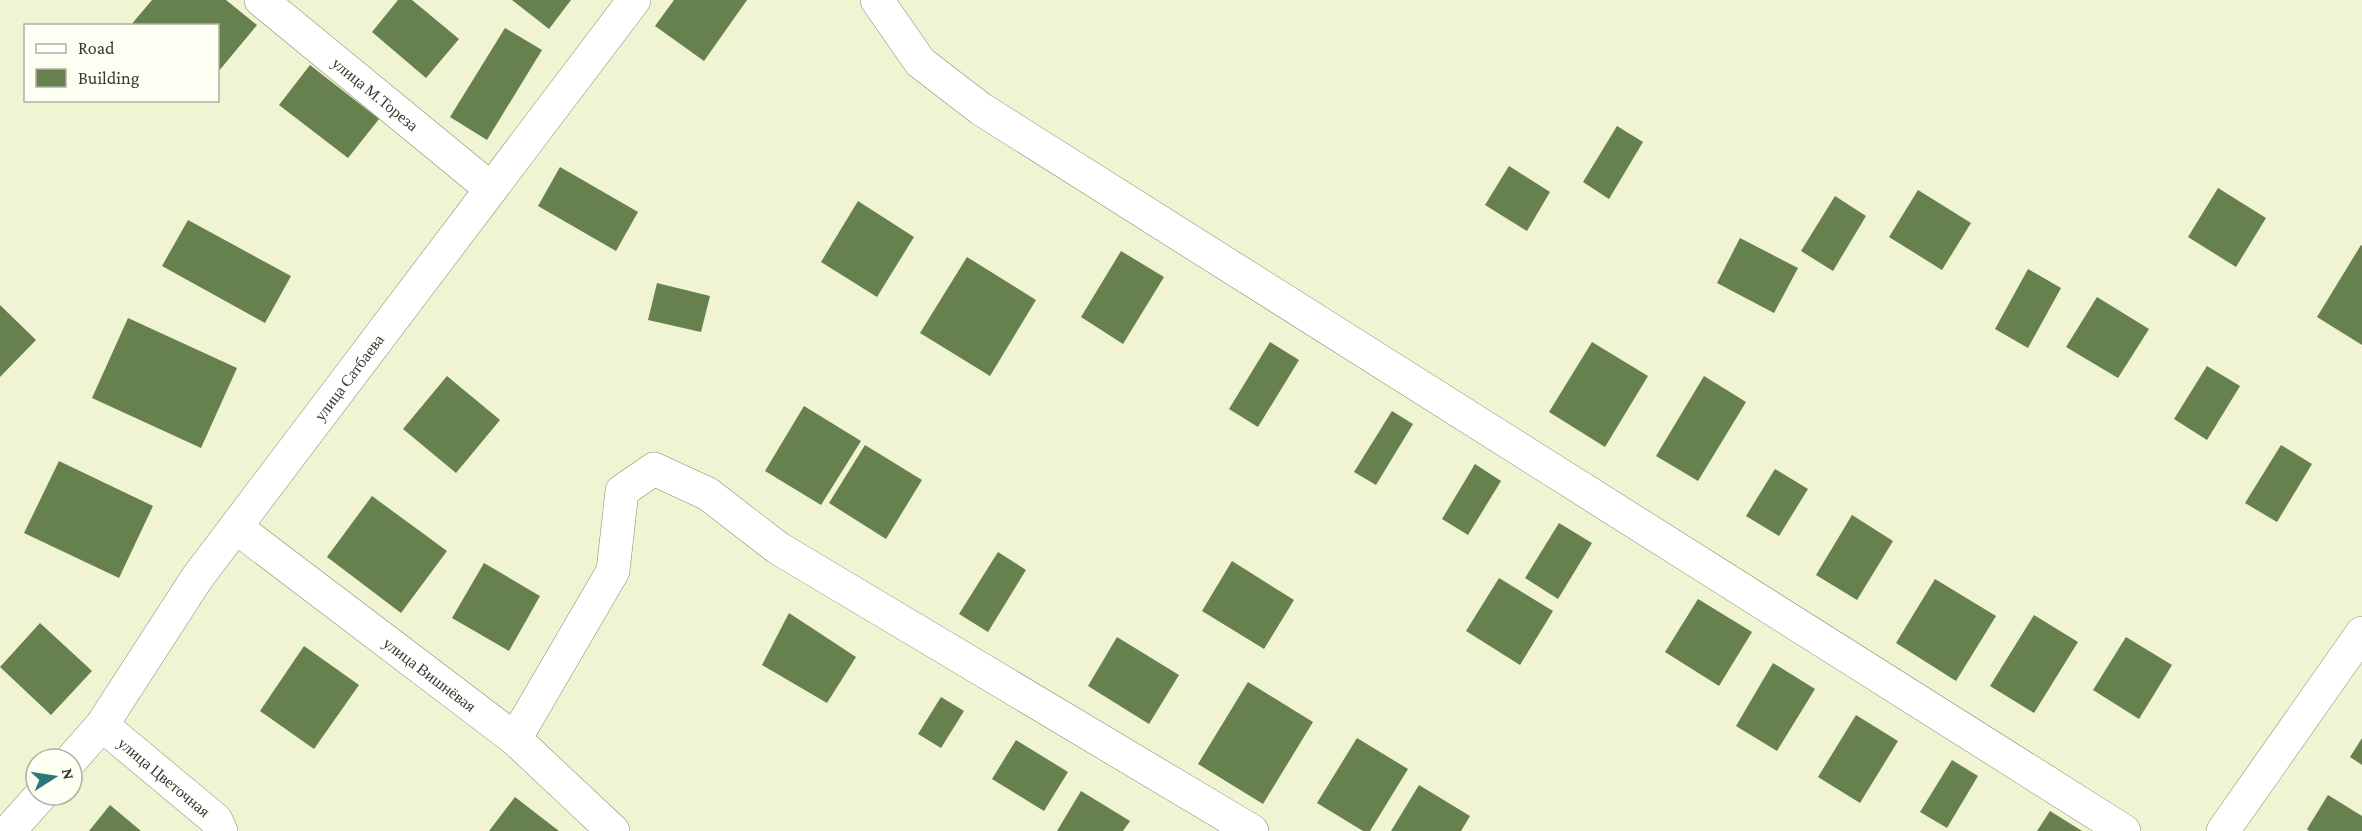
<svg xmlns="http://www.w3.org/2000/svg" width="2362" height="831" font-family="'Crimson Pro',serif">
<style>
.building{fill:#66804e}
.lines{fill:none;stroke-linecap:round;stroke-linejoin:round}
.street-casing{stroke:#888b6d;stroke-width:34}
.street{stroke:#fff;stroke-width:33}
.labels{text-anchor:middle;dominant-baseline:central;stroke-width:6;stroke-linejoin:round;paint-order:stroke}
.street-label{font-size:16px;fill:#38392c;stroke:#fdfff2}
</style>
<rect width="100%" height="100%" fill="#f0f4d3"/>
<g class="building">
<path d="M152,0H226L257,25L218,72V26H130Z"/>
<path d="M398,0H412L459,39L426,78L372,32Z"/>
<path d="M512,0H571L549,29Z"/>
<path d="M674,0H747L704,61L655,26Z"/>
<path d="M505,28L542,50L487,140L450,117Z"/>
<path d="M310,65L379,119L348,158L279,105Z"/>
<path d="M1617,126L1643,142L1609,199L1583,182Z"/>
<path d="M1509,166L1550,192L1527,231L1485,205Z"/>
<path d="M560,167L638,212L616,251L538,206Z"/>
<path d="M2218,188L2266,218L2236,267L2188,237Z"/>
<path d="M1918,190L1971,223L1942,270L1889,237Z"/>
<path d="M1835,196L1866,216L1833,271L1801,251Z"/>
<path d="M858,201L914,237L877,297L821,262Z"/>
<path d="M188,220L291,276L265,323L162,266Z"/>
<path d="M1740,238L1798,268L1774,313L1717,283Z"/>
<path d="M2361,245L2362,246V345L2317,317Z"/>
<path d="M1121,251L1164,277L1123,344L1081,317Z"/>
<path d="M967,257L1036,300L990,376L920,333Z"/>
<path d="M2028,269L2061,288L2028,348L1995,329Z"/>
<path d="M657,283L710,296L701,332L648,320Z"/>
<path d="M2097,297L2149,329L2118,378L2066,347Z"/>
<path d="M0,305L36,340L0,377Z"/>
<path d="M128,318L237,368L201,448L92,398Z"/>
<path d="M1270,342L1299,360L1258,427L1229,409Z"/>
<path d="M1592,342L1648,376L1605,447L1549,412Z"/>
<path d="M2207,366L2240,386L2207,440L2174,419Z"/>
<path d="M447,376L500,420L456,473L403,429Z"/>
<path d="M1704,376L1746,402L1698,481L1656,456Z"/>
<path d="M804,406L861,441L821,505L765,471Z"/>
<path d="M1392,411L1413,424L1376,485L1354,472Z"/>
<path d="M865,445L922,480L886,539L829,503Z"/>
<path d="M2281,445L2312,464L2277,522L2245,503Z"/>
<path d="M59,461L153,506L119,578L24,533Z"/>
<path d="M1475,464L1501,481L1468,535L1442,519Z"/>
<path d="M1775,469L1808,489L1779,536L1746,516Z"/>
<path d="M372,496L447,551L401,613L327,557Z"/>
<path d="M1852,515L1893,541L1857,600L1816,575Z"/>
<path d="M1559,523L1592,543L1558,599L1525,578Z"/>
<path d="M998,552L1026,570L988,632L959,614Z"/>
<path d="M1232,561L1294,600L1264,649L1202,611Z"/>
<path d="M484,563L540,596L509,651L452,618Z"/>
<path d="M1499,578L1553,611L1520,665L1466,631Z"/>
<path d="M1935,579L1996,616L1956,681L1896,643Z"/>
<path d="M1698,599L1752,632L1719,686L1665,652Z"/>
<path d="M789,613L856,657L827,703L762,665Z"/>
<path d="M2034,615L2078,642L2034,713L1990,686Z"/>
<path d="M40,623L92,671L51,715L0,667Z"/>
<path d="M1117,637L1179,675L1149,724L1088,686Z"/>
<path d="M2126,637L2172,665L2139,719L2093,690Z"/>
<path d="M304,646L359,685L314,749L260,711Z"/>
<path d="M1773,663L1815,689L1777,751L1736,726Z"/>
<path d="M1248,682L1313,722L1263,804L1198,764Z"/>
<path d="M941,697L964,711L941,748L918,734Z"/>
<path d="M1856,715L1898,741L1860,803L1818,777Z"/>
<path d="M1357,738L1408,769L1370,831H1363L1317,803Z"/>
<path d="M2362,738V765L2350,757Z"/>
<path d="M1016,740L1068,772L1044,811L992,779Z"/>
<path d="M1952,760L1978,776L1947,828L1920,812Z"/>
<path d="M1419,785L1470,816L1461,831H1391Z"/>
<path d="M1081,791L1130,821L1123,831H1057Z"/>
<path d="M2328,795L2362,816V831H2309L2307,829Z"/>
<path d="M515,797L559,831H489Z"/>
<path d="M110,805L141,831H89Z"/>
<path d="M2050,811L2082,831H2037Z"/>
</g>
<g class="lines">
<g class="street-casing">
<g id="street">
<path id="s1" d="M261,0L490,188"/>
<path d="M877,0L920,62L981,109L2124,831"/>
<path id="s2" d="M237,528L515,739L613,831"/>
<path id="s3" d="M102,725L216,820L221,831"/>
<path d="M515,739L613,571L622,491L654,469L708,494L778,548L1252,831"/>
<path id="s4" d="M72,759L102,725L197,578L634,0"/>
<path d="M9,831L41,795"/>
<path d="M2223,831L2362,633"/>
</g>
</g>
<use href="#street" class="street"/>
</g>
<g class="labels">
<g class="street-label">
<text stroke="none"><textPath href="#s1" startOffset="148">улица М.Тореза</textPath></text>
<text stroke="none"><textPath href="#s4" startOffset="472">улица Сатбаева</textPath></text>
<text stroke="none"><textPath href="#s2" startOffset="242">улица Вишнёвая</textPath></text>
<text stroke="none"><textPath href="#s3" startOffset="81">улица Цветочная</textPath></text>
</g>
</g>
<rect x="24" y="24" width="195" height="78" fill="#fdfff2" stroke="#aeb0a3" stroke-width="1.5"/>
<rect x="36" y="44" width="30" height="9" fill="#ffffff" stroke="#aeb0a3" stroke-width="1.5"/>
<text x="78" y="54" font-size="18" fill="#38392c">Road</text>
<rect x="36" y="69" width="30" height="18" fill="#66804e" stroke="#aeb0a3" stroke-width="1.5"/>
<text x="78" y="84" font-size="18" fill="#38392c">Building</text>
<g transform="translate(54 777) rotate(78)"><circle r="28" fill="#fdfff2" stroke="#aeb0a3" stroke-width="1.5"/>
<path d="M0-4.5L10 22L0 15L-10 22Z" fill="#2c767c"/>
<text y="-9" font-size="16" font-weight="bold" text-anchor="middle" fill="#38392c">N</text>
</g>
</svg>
